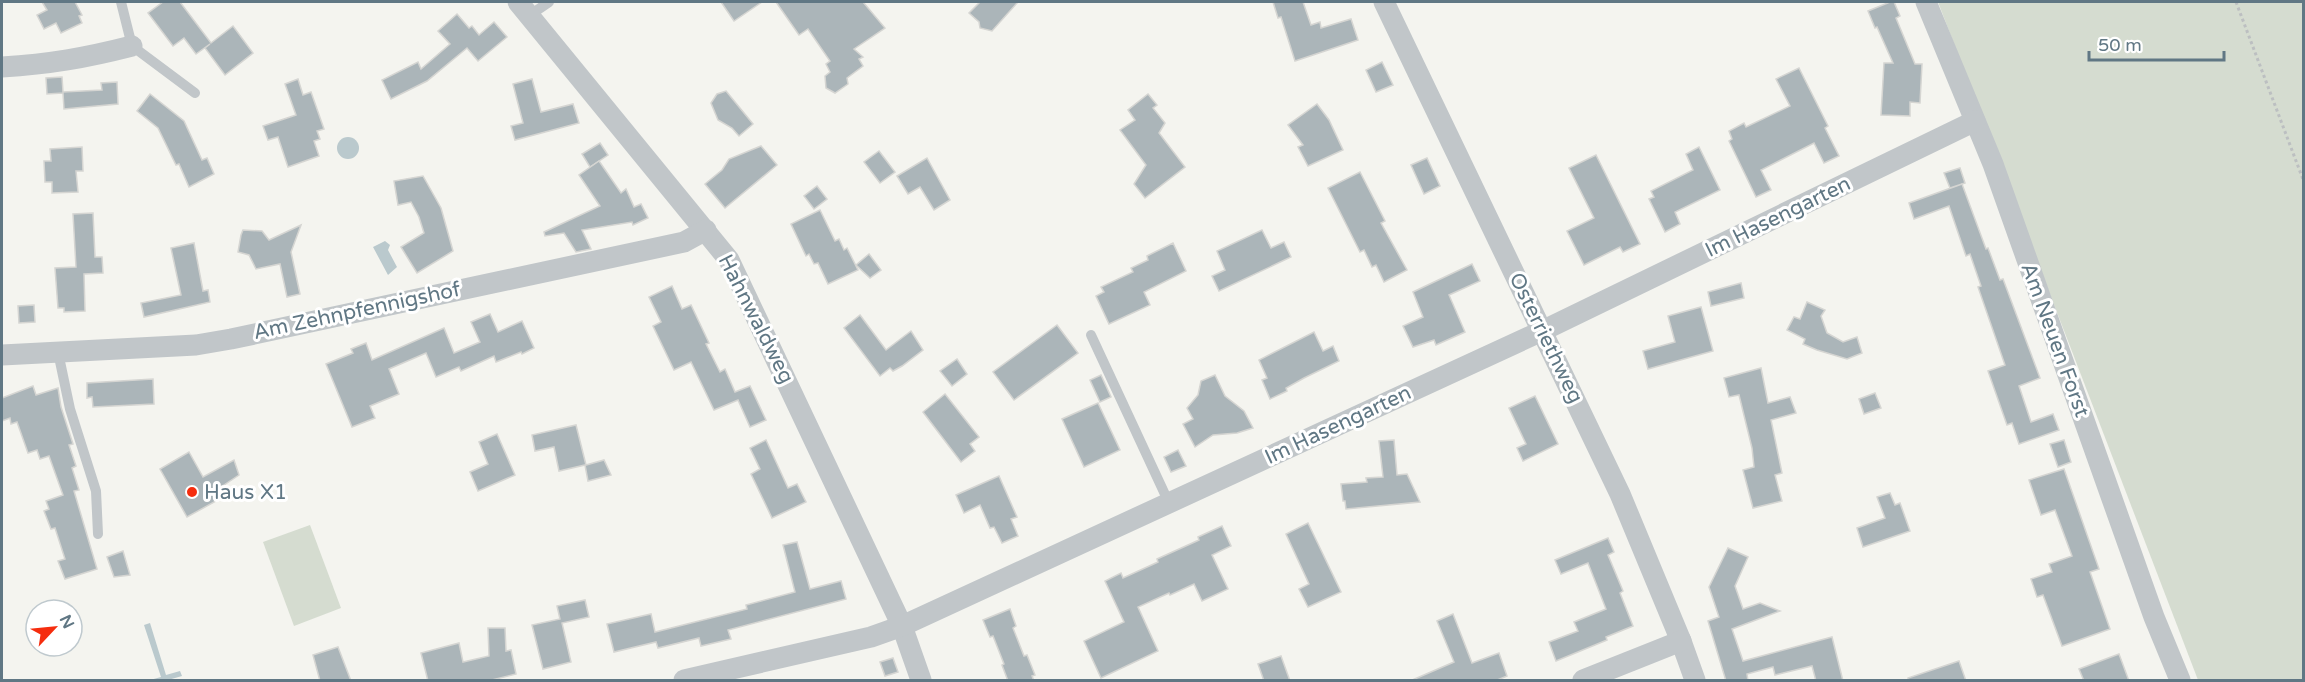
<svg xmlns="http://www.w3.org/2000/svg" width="2305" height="682" font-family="'Varela Round',sans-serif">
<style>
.green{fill:#d5dcd0}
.water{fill:#bac9cd}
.building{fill:#abb5b9;stroke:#d5d5d2;stroke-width:1.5}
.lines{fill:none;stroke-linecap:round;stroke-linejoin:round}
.path{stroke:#bcbfc1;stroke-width:3;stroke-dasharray:3 3;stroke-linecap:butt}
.service{stroke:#c1c6c9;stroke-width:10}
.minor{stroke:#c1c6c9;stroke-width:21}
.poi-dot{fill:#f52d0e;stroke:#fff;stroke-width:2}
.labels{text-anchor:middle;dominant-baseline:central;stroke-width:6;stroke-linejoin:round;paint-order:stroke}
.street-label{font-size:21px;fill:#607784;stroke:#fff}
.poi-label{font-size:21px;fill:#607784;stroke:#fff;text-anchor:start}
</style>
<rect width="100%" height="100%" fill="#f4f4ef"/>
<g class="green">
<path d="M1938,2H2303V680H2198Z"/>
<path d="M310,525L341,608L294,626L263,542Z"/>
</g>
<g class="water">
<circle cx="348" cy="148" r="11"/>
<path d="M385,241L390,245L388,250L397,267L388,275L373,247Z"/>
<path d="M150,623L166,675L180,671L182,676L168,680H150L161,677L144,625Z"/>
</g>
<g class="building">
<path d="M42,2H75L82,15L79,16L82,23L61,33L56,23L44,29L37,15L47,10Z"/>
<path d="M163,2H180L211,43L233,26L253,53L225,75L205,48L210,44L196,54L184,38L173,46L148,13Z"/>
<path d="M721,2H762L734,21Z"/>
<path d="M776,2H863L885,28L854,49L863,57L859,59L863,66L847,78L848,84L835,93L826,88L825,76L830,72L826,64L830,61L808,29L799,35Z"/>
<path d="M980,2H1018L992,31L980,28L979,22L969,13Z"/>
<path d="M1273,2H1303L1311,25L1320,22L1321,28L1351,19L1358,40L1295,61L1281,17L1278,18Z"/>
<path d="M1890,2H1894L1900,16L1896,18L1915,64H1922L1920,103L1910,102V116L1881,115L1884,63H1893L1877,27L1875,28L1868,11Z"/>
<path d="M457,14L469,28L472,26L479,35L494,22L507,37L478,61L467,48L427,81L391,99L382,80L418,62L421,69L450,44L438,31Z"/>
<path d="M1382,62L1393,85L1376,92L1366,70Z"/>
<path d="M1799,68L1828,126L1825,128L1839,156L1824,163L1814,143L1761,170L1771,190L1756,197L1729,141L1732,139L1729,131L1744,123L1746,127L1790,106L1776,79Z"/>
<path d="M62,77L63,92L102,90L101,83L117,82L118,104L64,109L63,93L47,94L46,78Z"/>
<path d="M298,79L303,95L311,92L324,129L317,131L320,139L314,141L319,156L288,167L278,137L268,140L263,126L296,115L285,84Z"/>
<path d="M532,79L541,112L573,104L579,123L515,140L511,126L523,123L513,84Z"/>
<path d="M726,91L753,124L739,136L732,128L718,120L711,103L717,94Z"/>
<path d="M150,94L184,121L202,160L207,158L214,174L189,187L179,164L176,165L158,128L137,111Z"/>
<path d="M1148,94L1157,105L1153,108L1165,123L1159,133L1185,167L1145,198L1134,184L1146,165L1120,130L1135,120L1128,110Z"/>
<path d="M1317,104L1329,120L1343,150L1308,166L1298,147L1303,145L1288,125Z"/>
<path d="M600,143L608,155L590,167L582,154Z"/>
<path d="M761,146L777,165L725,208L705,184L722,170L729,159Z"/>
<path d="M82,147L83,171H76L78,192L52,193V182H45L44,161H51L50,149Z"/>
<path d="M1699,147L1720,190L1675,212L1680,224L1665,232L1649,199L1654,197L1651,191L1693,170L1686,154Z"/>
<path d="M879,151L895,172L880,183L864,162Z"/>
<path d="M1596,155L1640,244L1623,252L1620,247L1584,265L1567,231L1594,218L1569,168Z"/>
<path d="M927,158L950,200L934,210L920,187L908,194L897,176Z"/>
<path d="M1427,158L1440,186L1424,194L1411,165Z"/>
<path d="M599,161L621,193L626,189L634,207L641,204L648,218L633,225L632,222L582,230L591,249L576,252L564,233L545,236L544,232L600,206L579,175Z"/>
<path d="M1960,168L1965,183L1962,184L1986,249L1988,248L2000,280L2003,279L2040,378L2019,386L2031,422L2053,414L2059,430L2019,444L2012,423L2007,425L1988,371L2005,365L1978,287L1981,286L1970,254L1966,256L1949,206L1914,219L1909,203L1962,184L1950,188L1944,173Z"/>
<path d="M1360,172L1385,221L1381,223L1407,270L1384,282L1376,265L1372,267L1364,250L1360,252L1328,188Z"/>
<path d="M423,176L441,208L453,251L417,273L401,247L424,233L419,217L411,202L398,205L394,181Z"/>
<path d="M817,186L827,199L814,209L804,196Z"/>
<path d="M820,210L835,241L839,239L844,250L847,248L858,270L828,284L818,263L814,264L809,254L806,256L791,224Z"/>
<path d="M93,213L95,257H102L103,273L84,274L85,311L64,312V308H58L55,268L76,267L73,214Z"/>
<path d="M301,225L291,252L300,294L287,297L280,264L256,269L249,255L238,252L241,235L243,230L262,231L269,240Z"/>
<path d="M1262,230L1271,248L1284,242L1291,257L1219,291L1212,276L1225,270L1217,251Z"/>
<path d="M194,243L203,291L208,290L210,302L144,317L141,303L181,295L171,248Z"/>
<path d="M1173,243L1186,271L1144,292L1150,305L1109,324L1096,296L1104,292L1101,287L1133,272L1131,268L1148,260L1147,256Z"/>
<path d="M869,254L881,270L870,278L856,265Z"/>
<path d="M1472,264L1480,281L1449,295L1465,332L1436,345L1434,340L1413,347L1403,326L1423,317L1413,292Z"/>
<path d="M1741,283L1744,298L1711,306L1708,292Z"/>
<path d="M672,286L682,309L691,305L709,343L706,344L720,372L725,369L735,392L750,386L766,420L750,427L738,400L714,410L691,362L674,370L653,326L661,322L649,297Z"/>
<path d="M1807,302L1825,310L1821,316L1827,333L1843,342L1857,337L1862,353L1847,359L1817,350L1803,344L1805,339L1787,330L1794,317L1800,319Z"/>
<path d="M34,305L35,322L19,323L18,306Z"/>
<path d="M1701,307L1713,351L1648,369L1643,351L1675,342L1668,316Z"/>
<path d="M490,314L498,332L522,321L534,348L522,354L521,352L496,362L494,356L461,371L459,367L436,377L426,353L389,369L399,394L370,406L375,418L352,427L326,364L353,353L351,349L366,343L372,360L444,328L454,353L480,342L471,322Z"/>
<path d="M860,315L886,350L911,331L923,350L902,366L893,371L890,368L880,376L844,328Z"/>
<path d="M1057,325L1078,353L1014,400L993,372Z"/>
<path d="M1314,332L1323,351L1333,346L1339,361L1304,378L1286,388L1287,391L1270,399L1262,380L1267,378L1259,360Z"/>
<path d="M957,359L967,374L952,386L940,371Z"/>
<path d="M1761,368L1768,403L1790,397L1796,413L1771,420L1782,473L1775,475L1782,501L1753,508L1743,470L1754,467L1752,448L1739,395L1729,397L1724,378Z"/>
<path d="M1101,375L1111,397L1100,402L1090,380Z"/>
<path d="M1215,375L1225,396L1244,411L1253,428L1237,433L1213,435L1195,447L1183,424L1193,419L1187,408L1198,395L1201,381Z"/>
<path d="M153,379L154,404L93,407L92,397L87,398V383Z"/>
<path d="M33,386L36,395L58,388L61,407L73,444L69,445L76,466L72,468L79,490L74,491L97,569L65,579L58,561L65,559L55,528L51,529L44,511L49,509L46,501L63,495L49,456L40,459L37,450L28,453L17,422L11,424L10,418L2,421V398Z"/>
<path d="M1875,393L1881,408L1864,414L1859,399Z"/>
<path d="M945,394L979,437L970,444L975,451L961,462L923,412Z"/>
<path d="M1535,396L1558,444L1523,461L1517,448L1526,444L1509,408Z"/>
<path d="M1098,403L1120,450L1084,467L1062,419Z"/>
<path d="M576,425L586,465L604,460L611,475L588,481L585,465L559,471L554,447L535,451L532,435Z"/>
<path d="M497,434L515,475L478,491L470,472L488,464L479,442Z"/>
<path d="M766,440L788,488L797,484L806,502L772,518L751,474L760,469L750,448Z"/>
<path d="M1394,440L1397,475L1407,474L1420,502L1346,509L1345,501H1343L1341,484L1367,482L1366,478L1383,477L1379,441Z"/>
<path d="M2064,440L2071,462L2058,467L2050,444Z"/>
<path d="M1178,450L1186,466L1171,472L1164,457Z"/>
<path d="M189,452L203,477L234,460L239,475L212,493L216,501L187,517L160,469Z"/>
<path d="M2064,469L2099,569L2090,572L2110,629L2062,646L2043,595L2037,597L2031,579L2052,572L2049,564L2072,556L2055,510L2041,515L2029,480Z"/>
<path d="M999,476L1017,517L1011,519L1018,536L1002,543L994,527L990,528L980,505L964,513L956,495Z"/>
<path d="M1890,493L1895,505L1900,503L1910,531L1863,547L1857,528L1885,518L1877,497Z"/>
<path d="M1308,523L1341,592L1308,607L1299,589L1309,584L1286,534Z"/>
<path d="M1222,526L1231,546L1212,555L1228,589L1202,601L1194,584L1170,595L1169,593L1138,607L1158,651L1101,678L1084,641L1124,622L1105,581L1121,573L1123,578L1158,562L1157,559L1199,540L1198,537Z"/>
<path d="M1608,538L1614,552L1608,555L1623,591L1620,593L1633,626L1606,637L1607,640L1556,661L1549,642L1578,631L1574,622L1606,609L1588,563L1561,574L1555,560Z"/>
<path d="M797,542L810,589L841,581L846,599L728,630L731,639L701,646L699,638L658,648L656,642L614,652L607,624L651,614L655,632L747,609L746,605L795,592L783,545Z"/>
<path d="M1728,548L1748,557L1735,586L1743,609L1760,603L1780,611L1732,629L1743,661L1832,637L1843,681H1816L1812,666L1775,675L1773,667L1747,674L1748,681H1726L1708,621L1719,617L1709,587Z"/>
<path d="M123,551L130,575L114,577L107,557Z"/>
<path d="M585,600L589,617L562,623L571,662L543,669L532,625L560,619L557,606Z"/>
<path d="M1010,609L1016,626L1013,628L1024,656L1027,655L1035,675L1032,676L1034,681H1008L1002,665L1004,664L993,636L990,637L983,620Z"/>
<path d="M1453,614L1472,663L1499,653L1507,676L1495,681H1410L1454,662L1437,621Z"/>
<path d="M488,628H505L506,651L511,650L516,674L488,681H428L421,653L459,643L463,662L489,656Z"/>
<path d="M338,647L351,681H320L313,655Z"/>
<path d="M2119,654L2129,681H2084L2079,669Z"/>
<path d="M1281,656L1290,681H1264L1258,664Z"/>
<path d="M893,658L898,672L885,676L880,662Z"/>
<path d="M1959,661L1966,681H1908V678Z"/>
</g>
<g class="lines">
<path class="path" d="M2236,2L2304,182"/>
<g class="service">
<path d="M121,2L132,46L195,93"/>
<path d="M530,15L549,2"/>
<path d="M1091,335L1169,503"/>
<path d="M58,352L70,409L96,491L98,534"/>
</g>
<g class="minor">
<path d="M518,2L729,260L902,626L921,680"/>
<path d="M1384,2L1620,494L1681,641L1695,680"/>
<path d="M1926,2L1993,164L2154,617L2180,680"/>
<path d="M2,67C50,64 85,58 132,46"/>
<path d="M2,355L196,345L231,339L684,242L706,230"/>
<path d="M684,680L871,637L902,626L1542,331L1975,121"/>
<path d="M1583,680L1681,641"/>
</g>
</g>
<circle class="poi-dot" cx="192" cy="492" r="6"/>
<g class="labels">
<g class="street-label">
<text transform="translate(1778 217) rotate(-26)">Im Hasengarten</text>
<text transform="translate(357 311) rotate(-12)">Am Zehnpfennigshof</text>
<text transform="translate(756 319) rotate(63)">Hahnwaldweg</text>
<text transform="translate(1546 338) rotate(64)">Osterriethweg</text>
<text transform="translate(2055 340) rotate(70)">Am Neuen Forst</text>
<text transform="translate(1338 425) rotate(-25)">Im Hasengarten</text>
</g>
<g class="poi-label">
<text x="204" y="492">Haus X1</text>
</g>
</g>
<rect width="2305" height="682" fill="none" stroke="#607784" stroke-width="6"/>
<g transform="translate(54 628) rotate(64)"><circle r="28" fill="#ffffff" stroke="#bfc9ce" stroke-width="1.5"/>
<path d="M0-4.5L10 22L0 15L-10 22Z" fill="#f52d0e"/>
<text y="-9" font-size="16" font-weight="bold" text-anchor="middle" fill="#607784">N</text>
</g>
<path d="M2089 51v9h135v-9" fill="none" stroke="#607784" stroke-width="3"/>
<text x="2098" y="51" font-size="18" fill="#607784" stroke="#ffffff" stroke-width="4.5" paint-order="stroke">50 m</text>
</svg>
